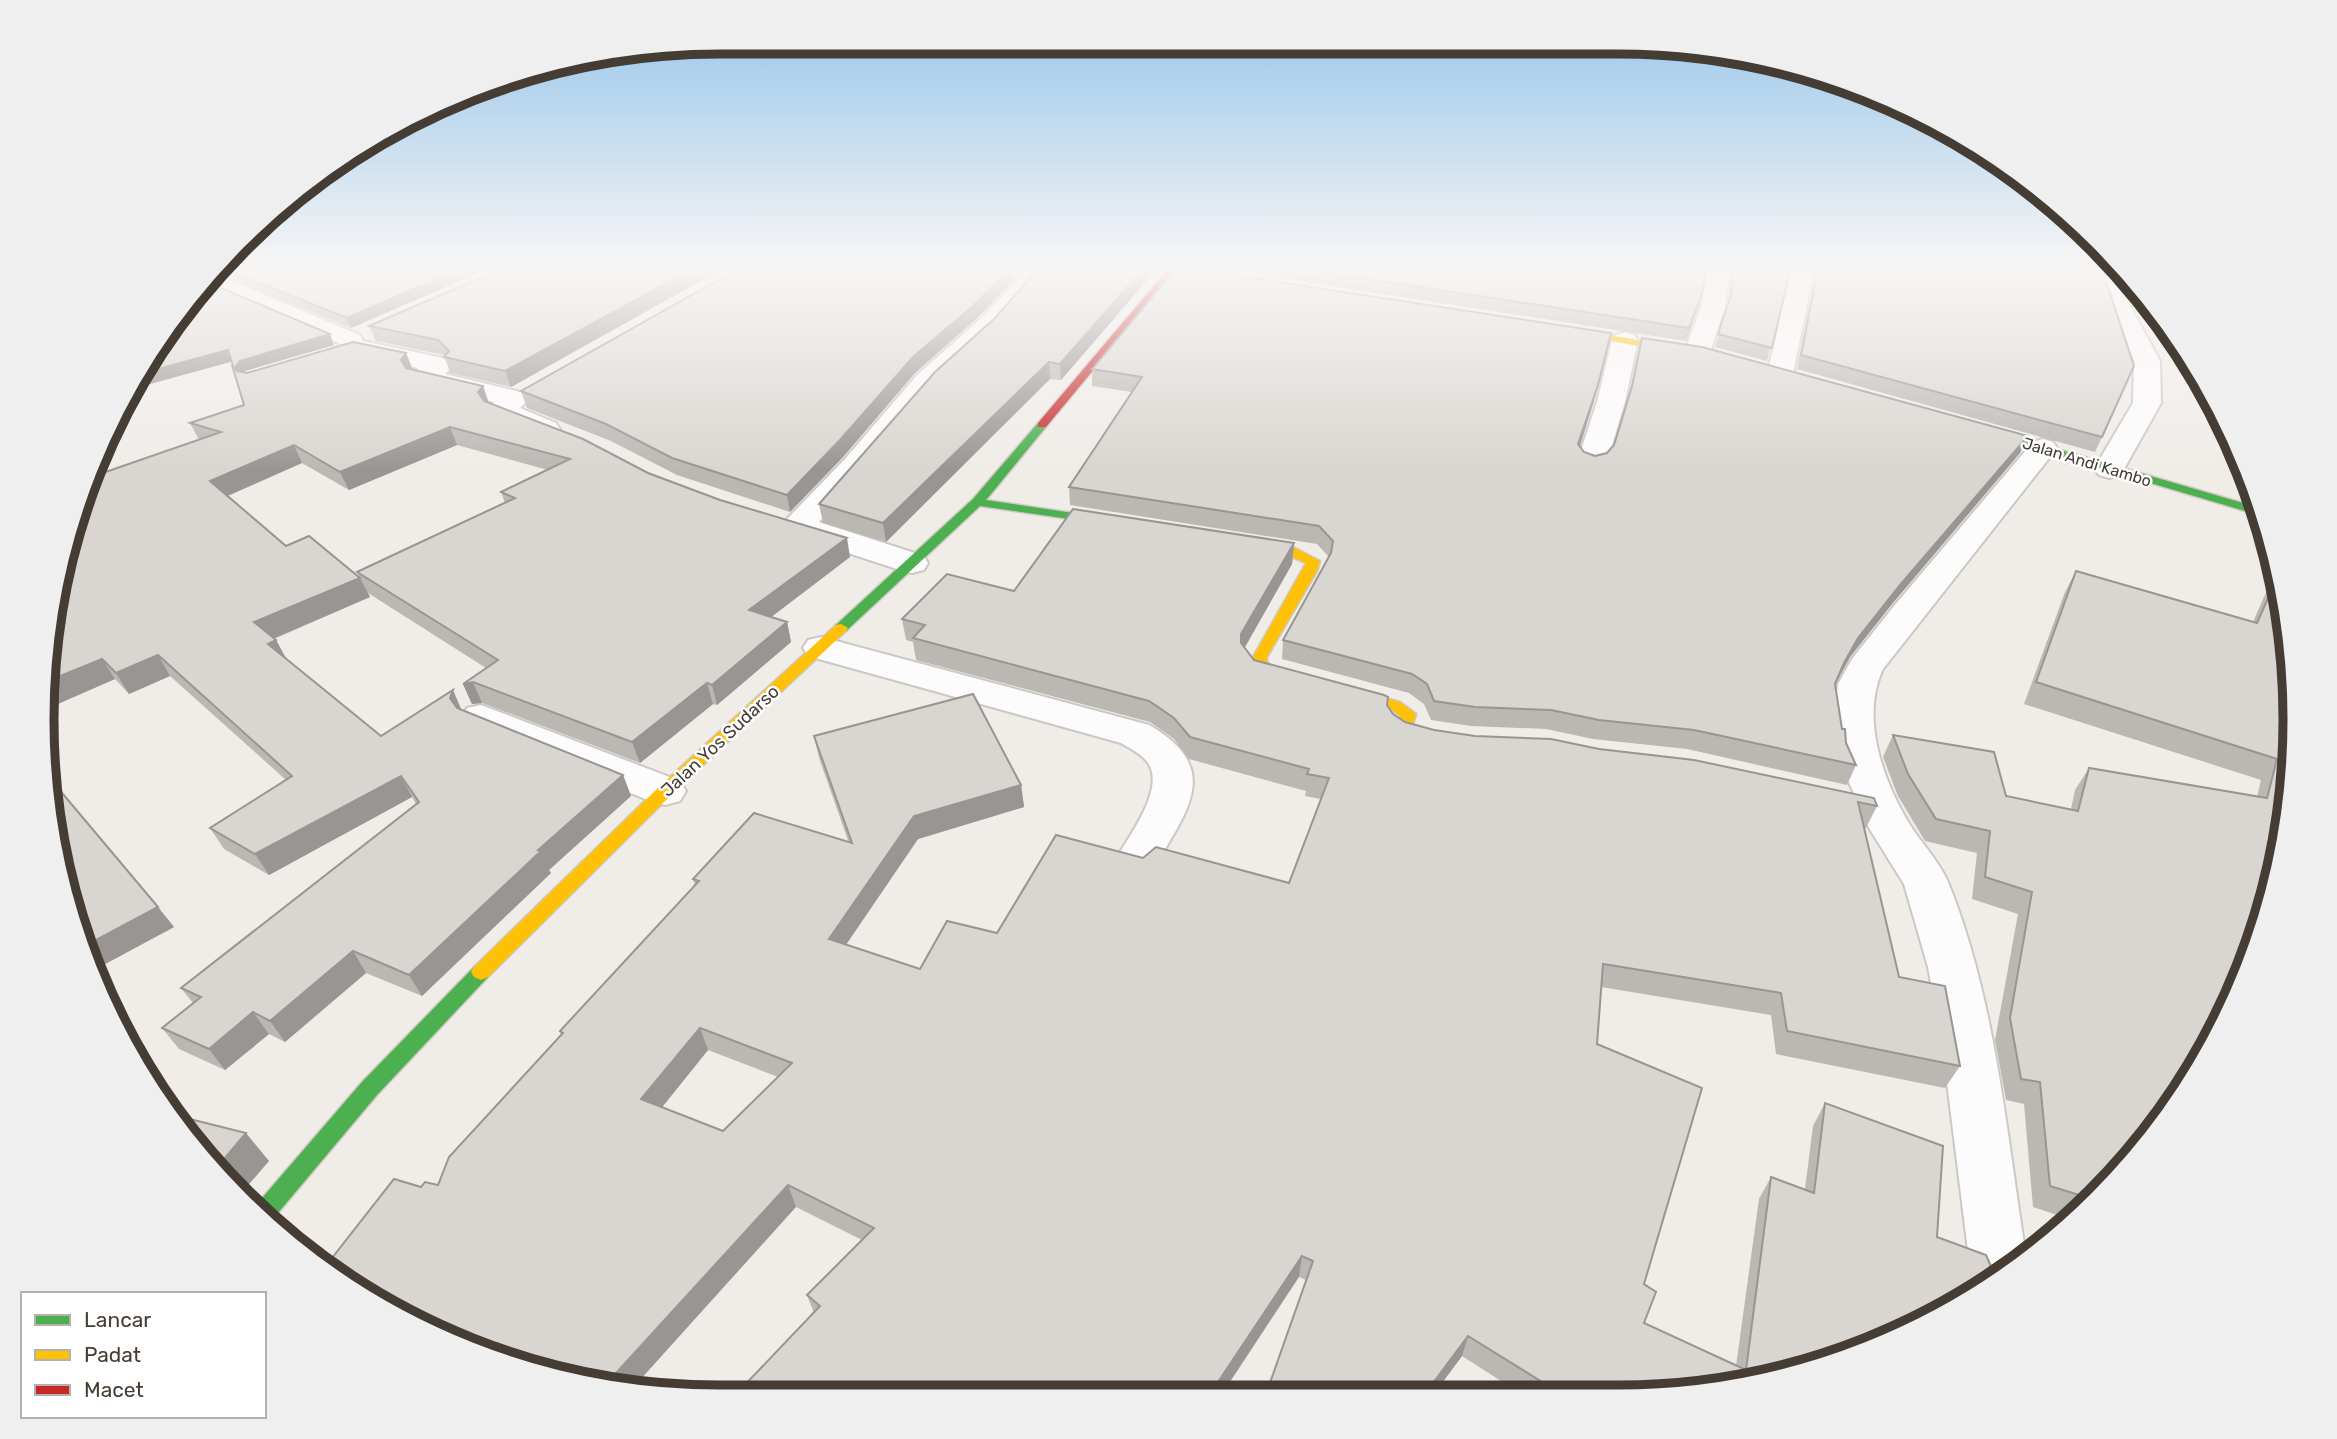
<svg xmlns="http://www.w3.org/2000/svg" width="2337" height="1439" font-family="Rubik,sans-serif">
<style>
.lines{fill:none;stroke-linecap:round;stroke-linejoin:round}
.street-casing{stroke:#ccc8c4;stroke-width:4}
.fast-casing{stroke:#cfc9bf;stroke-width:3}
.slow-casing{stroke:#cfc9bf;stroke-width:3}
.jam-casing{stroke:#cfc9bf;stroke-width:3}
.street{fill:#fdfcfc;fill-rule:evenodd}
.fast{fill:#4caf50;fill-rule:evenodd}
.slow{fill:#ffc107;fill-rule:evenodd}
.jam{fill:#c62828;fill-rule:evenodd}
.wall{fill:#bbb7b3;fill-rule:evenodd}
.shaded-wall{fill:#989592}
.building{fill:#d9d5d0;stroke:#989592;stroke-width:2;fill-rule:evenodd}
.labels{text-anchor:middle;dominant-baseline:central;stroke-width:5;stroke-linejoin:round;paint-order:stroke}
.far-street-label{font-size:16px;fill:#453d34;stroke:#fff}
.street-label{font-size:18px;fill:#453d34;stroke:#fff}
.rim{fill:none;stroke:#453d34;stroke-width:9}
</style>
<rect width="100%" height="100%" fill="#f0ece8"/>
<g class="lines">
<g class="street-casing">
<g id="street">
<path d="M1020,269H1042L1044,278C1015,321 969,350 934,388C895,432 859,479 819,522L924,556L928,563L924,570L912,573L900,570L787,533L782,526L787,519L845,459L917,375L977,322L1021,277Z"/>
<path d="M1708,269L1729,271L1725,307L1710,353L1706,358L1697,361L1688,358L1684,353L1701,307Z"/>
<path d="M1792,269H1814L1793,374L1789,380L1780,382L1771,380L1767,374Z"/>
<path d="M2103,269H2123L2126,272L2129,304L2160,361L2161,403L2124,469L2119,475L2109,478L2099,475L2094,469L2133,403L2134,361L2105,304Z"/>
<path d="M215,274L360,335L363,341L443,358L452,367L445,374L525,393L529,399L520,408L556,423L560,429L556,435C535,440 511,424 491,416L487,410L494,402L414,383L410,377L418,368L350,353L347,347L204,286Z"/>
<path d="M1625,332L1634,335L1638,340L1625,402L1607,462L1602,468L1592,471L1582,468L1577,462L1597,402L1612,340L1616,335Z"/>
<path d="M2043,439L2053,442L2057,448L1883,669C1860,718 1883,781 1910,825C1922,844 1939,861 1948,882C1996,1000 2006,1132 2026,1256L1978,1291L1971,1275L1942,1042L1928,967L1904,884L1869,828L1840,762L1835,706L1838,684L1852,659L1894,606L2033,442Z"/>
<path d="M821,637L1149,725C1225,769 1186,812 1152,871L1137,876L1122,871L1115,860C1128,838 1166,788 1148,763C1142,754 1131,749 1121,743L808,656L803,648L808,640Z"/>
<path d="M481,705L680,781L686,791L680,801L665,805L650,801L467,726L462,717L467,708Z"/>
</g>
</g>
<g class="fast-casing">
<g id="fast">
<path d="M1042,422L1046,423V427L986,500L1120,520L1126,524L1125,527L980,506L846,631H836L834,628L836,625L973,499L1038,423Z"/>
<path d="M1975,425L2260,508L2262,516L1971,430L1969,428Z"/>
<path d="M481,964L488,967L491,972L488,977L377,1095L272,1220L257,1204L362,1082L474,967Z"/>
</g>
</g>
<g class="slow-casing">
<g id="slow">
<path d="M1560,326L1693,350L1698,353L1693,356L1556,331V327Z"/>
<path d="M1242,539L1293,547L1320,561L1317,571L1267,657V662L1272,668L1400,702L1416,714L1413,724L1417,728L1455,735L1457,739L1455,743L1449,744L1406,736L1397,725L1400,716L1390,708L1262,674L1253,663V657L1306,563L1285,554L1237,546L1235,543Z"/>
<path d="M841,624L848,628L846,631L671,795L488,977L481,980L474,977L471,972L474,967L659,787L836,625Z"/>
</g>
</g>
<g class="jam-casing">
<path id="jam" d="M1168,269L1227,277L1232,280L1227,283L1173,274L1046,427H1038V423Z"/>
</g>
<use href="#street" class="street"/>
<use href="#fast" class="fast"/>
<use href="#slow" class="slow"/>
<use href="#jam" class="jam"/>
</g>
<g class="wall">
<path d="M220,269H487L351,328L216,273Z"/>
<path d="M501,269H722L511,387L450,373L444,355L376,341L369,326Z"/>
<path d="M738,269H1012L1013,281L975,320L915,373L843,457L790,512L677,475L611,441L527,408L521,391Z"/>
<path d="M1038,269H1149V278L1061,380L1050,379L886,542L823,523L819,504L995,318Z"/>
<path d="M1222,269H1706L1698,306L1686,341Z"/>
<path d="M1730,269H1790L1767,361L1715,347L1728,305L1732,271Z"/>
<path d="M1816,269H2102V437L2095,452L1797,369Z"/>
<path d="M182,307L334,345L245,371L244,373L413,370L483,386L489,403L648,473L850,557L771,617L787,622L791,642L717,705L713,704L640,763L482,703L472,704L463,684L486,668L368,593L370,597L274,639L276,640L286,659L381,736L462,710L623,775L631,796L549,870L551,873L422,996L366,973L285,1042L269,1034L225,1070L179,1049L162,1028L193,1003L181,988L416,804L412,797L269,875L224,849L210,828L286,780L170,676L129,694L115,679L44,710L78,502L199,440L190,423L244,405L232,361L139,387ZM457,445L548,470L501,492L505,503L357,572L359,576L286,546L228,496L302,463L349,490Z"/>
<path d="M1642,338L2028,436L2020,453L1892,604L1850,657L1836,683L1835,684L1842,729L1846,743L1856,765L1847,785L1687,749L1593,739L1546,729L1471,726L1431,720L1424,704L1409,693L1282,659L1283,640L1329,557L1317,544L1070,505L1069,487L1132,392L1092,386V369L1594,401L1580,446L1584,452L1595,456L1607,453L1614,445L1630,393Z"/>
<path d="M1294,543L1292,564L1244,648L1254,660L1387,705L1393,714L1405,722L1434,730L1475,736L1551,739L1877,806L1866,828H1864L1899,977L1960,1066L1945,1088L1776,1054L1771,1015L1601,987L1597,1044L1644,1284V1323L1736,1366L1759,1199L1771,1177L1805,1189L1813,1126L1825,1103L1937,1237L1956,1306L1662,1396L1523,1395L1462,1356L1433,1395L1266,1394L1306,1280L1299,1277L814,1313L807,1295L862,1240L796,1207L421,1187L438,1185L561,1035L560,1031L695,886L693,879L849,843L819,758L814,736L1021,785L1024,807L918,839L846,944L920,969L997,933L1143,858L1289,883L1321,799L1305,796L1306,791L1189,759L1174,739L1150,722L916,660L913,642L906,640L902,619L1014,591ZM708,1050L778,1077L723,1131L662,1107Z"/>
<path d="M2076,571L2253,622L2275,572L2289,631L2294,763L2155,1132L2072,1220L2033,1207L2024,1104L2006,1100L1995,1040L2018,914L1972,899L1977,853L1925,841L1898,796L1883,757L1893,735L2006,796L2071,809L2075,790L2089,768L2257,797L2261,780L2024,704L2065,592Z"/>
<path d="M52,781L174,927L94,970L78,937L70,868L66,863Z"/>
</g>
<g class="shaded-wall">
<path d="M460,269H487L351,328L347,318Z"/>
<path d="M693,269H722L511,387L505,371Z"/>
<path d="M1010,269H1012L1013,281L975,320L915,373L843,457L790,512L787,495L913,357Z"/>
<path d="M1143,269H1149V278L1061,380L1060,364Z"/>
<path d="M1702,294L1698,306L1686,341L1689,328Z"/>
<path d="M1611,333L1594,401L1575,461L1578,444Z"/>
<path d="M330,334L334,345L245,371L240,380L234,369L240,361Z"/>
<path d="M228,350L234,361L139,387L147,372Z"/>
<path d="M406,353L413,370L407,377L401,360Z"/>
<path d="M1049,362L1050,379L886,542L883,523Z"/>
<path d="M483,386L489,404L484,410L478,392Z"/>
<path d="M450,427L457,445L349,490L340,472Z"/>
<path d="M2028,436L2020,453L1892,604L1850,657L1836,683L1844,663L1858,638L1900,585Z"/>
<path d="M294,445L302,463L220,499L210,481Z"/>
<path d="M847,538L850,557L754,630L749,610Z"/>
<path d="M1294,543L1292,564L1240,656L1241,634Z"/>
<path d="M360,578L370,597L265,642L254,622Z"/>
<path d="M787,622L791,642L717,705L712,685Z"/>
<path d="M276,640L287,660L268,644Z"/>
<path d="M158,655L170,676L129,694L116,673Z"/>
<path d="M102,659L115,679L44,710L48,681Z"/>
<path d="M473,682L482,703L472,704L463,684Z"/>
<path d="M707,683L713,704L640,763L632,742Z"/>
<path d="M453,690L462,711L460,718L450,698Z"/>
<path d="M623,775L631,796L549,870L551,873L422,996L409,975L538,850Z"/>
<path d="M401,776L412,797L269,875L255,854Z"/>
<path d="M1021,785L1024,807L918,839L835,961L829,939L914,816Z"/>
<path d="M158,907L174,927L94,970L83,947Z"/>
<path d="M353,951L366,973L285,1042L270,1021Z"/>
<path d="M253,1012L269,1034L225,1070L209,1049Z"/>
<path d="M700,1028L708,1050L651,1121L641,1099Z"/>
<path d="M246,1133L269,1161L244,1190L220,1164Z"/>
<path d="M788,1185L796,1207L630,1391L606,1384Z"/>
<path d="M1302,1256L1299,1277L1222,1394H1210Z"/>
<path d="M1468,1336L1462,1356L1433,1395H1424Z"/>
</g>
<g class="building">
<path d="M225,269H460L347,318Z"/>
<path d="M501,269H693L505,371L444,357L449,351L438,340L369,326Z"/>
<path d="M738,269H1010L974,305L913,357L840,440L787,495L672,458L606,424L521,391Z"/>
<path d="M1038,269H1143L1060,364L1049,362L883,523L819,504L935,372L995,318Z"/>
<path d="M1176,269H1193L1611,333L1598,385L1578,444L1584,452L1595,456L1607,453L1614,445L1632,386L1642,338L1702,347L2028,436L1900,585L1858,638L1844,663L1835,684L1842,729H1845L1846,743L1856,765L1694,730L1599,720L1551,710L1475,707L1434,701L1427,684L1412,674L1283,640L1331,553L1333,541L1319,526L1069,487L1142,377L1092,369Z"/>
<path d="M1302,269H1706L1702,294L1689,328Z"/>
<path d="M1734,269H1790L1772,348L1718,334L1731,295Z"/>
<path d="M1818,269H2102L2134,366L2102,437L1801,355Z"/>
<path d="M207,282L330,334L240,361L234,369L228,350L147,372L182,307Z"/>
<path d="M353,342L406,353L401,360L406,368L483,386L478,392L484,401L583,439L648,473L720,500L847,538L749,610L787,622L712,685L707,683L632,742L473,682L463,684L498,660L357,572L515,498L501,492L570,459L450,427L340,472L294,445L210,481L286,546L309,536L360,578L254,622L276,640L268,644L381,736L453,690L450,698L457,708L623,775L538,850L541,851L409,975L353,951L270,1021L253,1012L209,1049L162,1028L201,997L181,988L419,802L401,776L255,854L210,828L292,776L158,655L116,673L102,659L48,681L78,502L91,477L221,432L190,423L244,405L232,365L237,371L247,373Z"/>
<path d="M1073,509L1294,543L1241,634V643L1254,660L1384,695L1388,697L1387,705L1393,714L1405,722L1434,730L1475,736L1551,739L1599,749L1694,760L1874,798L1877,806L1858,802L1899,977L1945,986L1960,1066L1787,1031L1781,993L1603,964L1597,1044L1702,1088L1644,1284L1656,1292L1644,1323L1746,1370L1771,1177L1814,1193L1825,1103L1943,1146L1937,1237L1986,1255L1993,1271L2001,1269V1274L1956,1306L1835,1361L1662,1396L1563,1395L1468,1336L1424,1395L1266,1394L1313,1261L1302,1256L1210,1394L738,1392L820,1306L807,1295L874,1228L788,1185L606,1384L461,1346L325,1267L394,1179L421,1187L425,1182L438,1185L449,1157L563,1033L560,1031L699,881L693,879L754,813L852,843L814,736L973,694L1021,785L914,816L829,939L920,969L947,921L997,933L1056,835L1143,858L1156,847L1289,883L1329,778L1307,774L1309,769L1190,737L1174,718L1149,701L913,638L925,625L902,619L947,574L1014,591ZM700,1028L792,1063L723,1131L641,1099Z"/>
<path d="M2076,571L2257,623L2277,578L2289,631L2294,763L2272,894L2225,1019L2155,1132L2092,1199L2050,1186L2040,1082L2021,1079L2010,1018L2032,892L1985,877L1990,831L1936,819L1908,774L1893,735L1994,752L2006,796L2078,811L2089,768L2267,798L2277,759L2036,682Z"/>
<path d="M52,781L158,907L83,947L78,937L67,870L73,867L65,859Z"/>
<path d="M174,1115L246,1133L220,1164Z"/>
</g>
<linearGradient id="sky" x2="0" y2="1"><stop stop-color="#94c4ea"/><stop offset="0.57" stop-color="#f8f6f5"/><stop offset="1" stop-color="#f8f6f5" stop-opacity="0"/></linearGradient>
<rect width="2337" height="471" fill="url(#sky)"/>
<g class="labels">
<g class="far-street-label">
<text transform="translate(2087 462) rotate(17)">Jalan Andi Kambo</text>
</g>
<g class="street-label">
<text transform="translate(720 741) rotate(-43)">Jalan Yos Sudarso</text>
</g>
</g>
<path d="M0 0H2337V1439H0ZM719 54H1618A665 665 0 0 1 2283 719V720A665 665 0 0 1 1618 1385H719A665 665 0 0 1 54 720V719A665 665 0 0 1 719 54Z" fill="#f0efef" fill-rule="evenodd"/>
<path class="rim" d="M719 54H1618A665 665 0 0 1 2283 719V720A665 665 0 0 1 1618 1385H719A665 665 0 0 1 54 720V719A665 665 0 0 1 719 54Z"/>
<rect x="21" y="1292" width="245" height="126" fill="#ffffff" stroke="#b5b1ae" stroke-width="2"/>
<rect x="35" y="1315" width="35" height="10" fill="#4caf50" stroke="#b5b1ae" stroke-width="2"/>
<text x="84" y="1327" font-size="21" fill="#453d34">Lancar</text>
<rect x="35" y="1350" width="35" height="10" fill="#ffc107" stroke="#b5b1ae" stroke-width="2"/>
<text x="84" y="1362" font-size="21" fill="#453d34">Padat</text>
<rect x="35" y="1385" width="35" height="10" fill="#c62828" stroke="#b5b1ae" stroke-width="2"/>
<text x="84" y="1397" font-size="21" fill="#453d34">Macet</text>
</svg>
